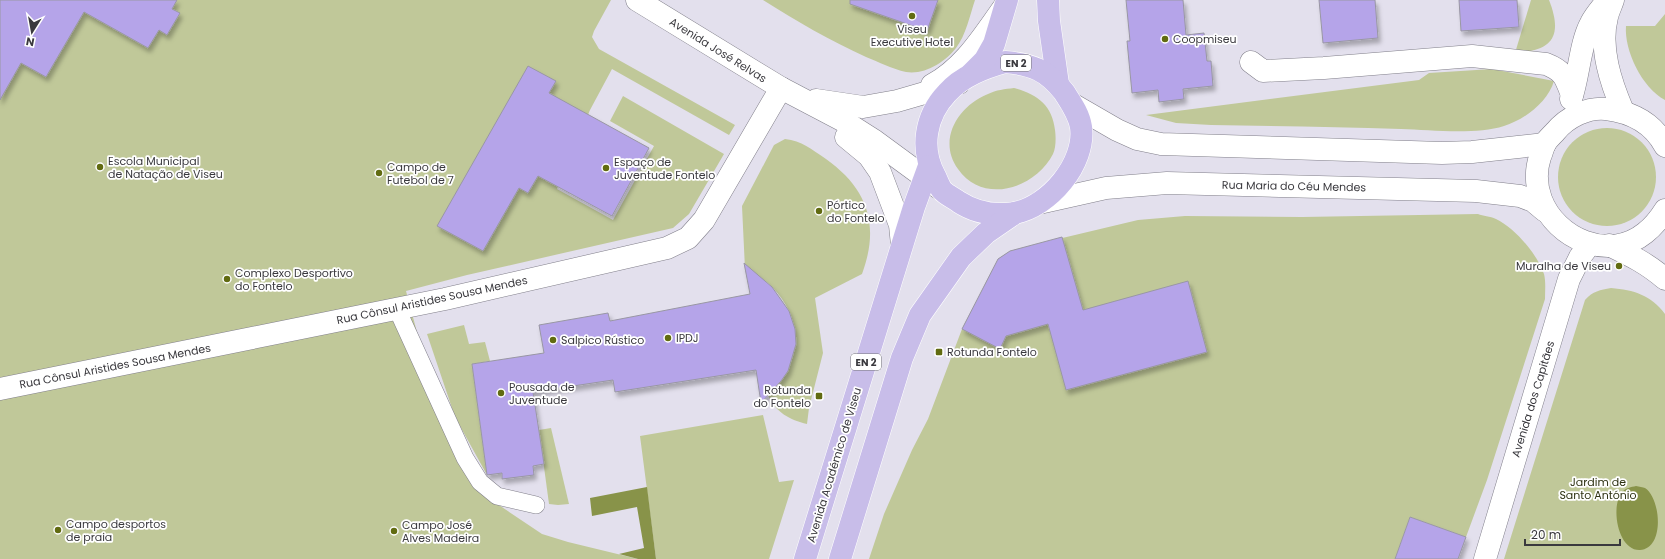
<svg xmlns="http://www.w3.org/2000/svg" width="1665" height="559" font-family="Poppins,sans-serif">
<style>
.green{fill:#c0c899}
.water{fill:#889349}
.building{fill:#b5a4e9;stroke:#9997a3;filter:url(#shadow)}
.lines{fill:none;stroke-linecap:round;stroke-linejoin:round}
.service-casing{stroke:#817f8a;stroke-width:18}
.minor-casing{stroke:#817f8a;stroke-width:23}
.secondary-casing{stroke:#817f8a;stroke-width:23}
.primary-casing{stroke:#fff;stroke-width:23}
.service{stroke:#fff;stroke-width:17}
.minor{stroke:#fff;stroke-width:22}
.secondary{stroke:#fff;stroke-width:22}
.primary{stroke:#c8bde9;stroke-width:22}
.poi-dot{fill:#616b11;stroke:#fff;stroke-width:1.5}
.labels{text-anchor:middle;dominant-baseline:central;stroke-width:3.5;stroke-linejoin:round;paint-order:stroke}
.shield{fill:#fff;stroke:#757478;stroke-width:1}
.shield-label{font-size:10px;font-weight:bold;fill:#3a393e}
.poi-label{font-size:11px;fill:#3a393e;stroke:#fff;text-anchor:start}
.street-label{font-size:11px;fill:#3a393e;stroke:#fff}
.park-label{font-size:11px;fill:#2e3212;stroke:#fff}
</style>
<defs>
<filter id="shadow"><feDropShadow dx="2.5" dy="4.5" stdDeviation="2" flood-color="#0004"/></filter>
</defs>
<rect width="100%" height="100%" fill="#e3e0ed"/>
<g class="green">
<path d="M0,0H611L594,31L592,37L599,49L735,125L729,135L612,69L590,110L557,189L613,220L654,146L610,121L623,96L724,154L689,214L673,228L467,275L406,291L429,377L484,495L542,534L568,542L638,559H0Z"/>
<path d="M763,0H975C970,15 966,35 956,48C945,62 925,75 906,72C892,69 879,62 866,57C831,41 796,21 763,0Z"/>
<path d="M1531,0H1549C1563,36 1553,51 1515,53Z"/>
<path d="M1665,14V100C1642,88 1624,50 1626,26H1655Z"/>
<path d="M1492,69L1554,81C1548,102 1524,120 1504,126C1476,135 1431,130 1401,129C1338,127 1274,126 1211,125L1176,123L1146,115L1419,80L1429,73Z"/>
<path d="M1014,88C1038,95 1052,105 1055,130C1056,137 1056,148 1053,154C1035,189 983,205 958,169C937,140 958,106 988,94C996,90 1005,89 1014,88Z"/>
<circle cx="1607" cy="177" r="49"/>
<path d="M785,139C802,141 811,149 826,159C868,189 880,225 862,274L815,298L823,353L809,408L807,424C790,420 775,412 768,395C802,364 805,319 771,286C764,279 754,275 745,269L742,206L774,145Z"/>
<path d="M1478,214C1483,216 1490,216 1496,219C1515,228 1537,254 1544,274C1546,282 1545,291 1545,299L1487,480L1466,537L1410,517L1395,559H869L884,514L912,450L928,419L962,329L998,259L1010,251L1054,240L1138,220L1185,216L1302,217Z"/>
<path d="M1611,288C1634,290 1651,295 1665,314V559H1504L1585,300C1593,291 1600,290 1611,288Z"/>
<path d="M464,325L469,344L485,342L490,361L472,364L487,475L455,417L427,334Z"/>
<path d="M763,415L779,482L794,480L769,559H656L640,436Z"/>
<path d="M551,428L569,504L558,505L549,504L539,430Z"/>
</g>
<g class="water">
<path d="M1636,486C1639,487 1643,487 1645,488C1661,498 1665,549 1640,550C1618,551 1610,507 1622,492C1626,488 1631,487 1636,486Z"/>
<path d="M647,487L656,559H638L619,554L644,548L637,507L592,516L590,498Z"/>
</g>
<g class="building">
<path d="M0,0H177L172,9L180,13L167,35L159,30L148,48L84,12L46,77L21,63L0,100Z"/>
<path d="M850,0H938L927,31L850,4Z"/>
<path d="M1126,0H1183L1186,35L1204,33L1207,61H1211L1213,86L1183,89L1184,99L1159,102L1158,90L1132,93L1127,41H1130Z"/>
<path d="M1319,0H1375L1378,38L1323,43Z"/>
<path d="M1459,0H1517L1519,27L1461,31Z"/>
<path d="M528,66L556,81L549,93L649,148L612,216L538,176L528,193L519,188L483,251L437,226Z"/>
<path d="M1062,237L1083,310L1188,281L1207,352L1066,390L1048,324L1006,336L1000,349L962,329L998,259L1010,251Z"/>
<path d="M744,263L772,287L789,311L795,329L796,344L788,371L781,381L761,403L756,370L615,392L613,380L533,392L544,464L533,466L534,475L502,479V473L487,475L472,364L544,353L539,325L608,313L610,321L750,294Z"/>
<path d="M1410,517L1466,537L1458,559H1395Z"/>
</g>
<g class="lines">
<g class="service-casing">
<path id="service" d="M397,309L465,458L480,482L497,496L536,505"/>
</g>
<g class="minor-casing">
<g id="minor">
<path d="M637,0L781,88L842,120L875,141L939,188"/>
<path d="M1613,0C1611,6 1608,12 1607,17C1599,48 1611,83 1623,111"/>
<path d="M1251,62L1263,71L1324,68L1472,56L1546,64C1564,71 1565,77 1572,95"/>
<path d="M932,85C964,68 983,36 1004,7"/>
<path d="M1571,99C1579,76 1580,43 1591,23C1595,15 1602,7 1608,0"/>
<path d="M816,100L863,107L897,101L959,83"/>
<path d="M846,137L869,156L880,172L900,225L902,245"/>
<path d="M0,389L445,299L667,248L688,238L704,220L781,88"/>
<path d="M1485,559L1569,279L1580,257L1590,244"/>
</g>
</g>
<g class="secondary-casing">
<g id="secondary">
<path d="M1072,104L1117,130L1137,139L1161,144L1442,153L1472,152L1545,144"/>
<path d="M1665,146C1653,123 1631,112 1606,109C1588,107 1567,117 1555,132C1552,135 1548,139 1545,143C1543,147 1542,153 1540,157C1535,172 1536,185 1541,199C1556,239 1609,262 1645,233C1654,226 1660,218 1665,210"/>
<path d="M1039,203L1106,188L1167,183L1476,191L1520,196L1533,201L1545,211"/>
<path d="M1609,245C1630,255 1648,264 1665,279"/>
</g>
</g>
<g class="primary-casing">
<g id="primary">
<path d="M1048,0L1049,21L1058,84"/>
<path d="M1005,62C1031,64 1047,70 1064,92C1071,103 1079,114 1081,127C1086,163 1049,207 1014,213C994,216 976,213 959,202C954,198 946,195 942,190C939,186 937,180 935,176C920,149 925,116 947,93C962,76 984,68 1005,62Z"/>
<path d="M971,74L985,60L994,44L1007,0"/>
<path d="M805,559L914,207L929,166"/>
<path d="M840,559L902,358L920,315L961,257L986,233L1015,213"/>
</g>
</g>
<use href="#service" class="service"/>
<use href="#minor" class="minor"/>
<use href="#secondary" class="secondary"/>
<use href="#primary" class="primary"/>
</g>
<g class="poi-dot">
<circle cx="912" cy="16" r="4"/>
<circle cx="1165" cy="39" r="4"/>
<circle cx="100" cy="167" r="4"/>
<circle cx="606" cy="168" r="4"/>
<circle cx="379" cy="173" r="4"/>
<circle cx="819" cy="211" r="4"/>
<circle cx="1619" cy="266" r="4"/>
<circle cx="227" cy="279" r="4"/>
<circle cx="668" cy="338" r="4"/>
<circle cx="553" cy="340" r="4"/>
<rect x="935" y="348" width="8" height="8" rx="2"/>
<circle cx="501" cy="393" r="4"/>
<rect x="815" y="392" width="8" height="8" rx="2"/>
<circle cx="58" cy="530" r="4"/>
<circle cx="394" cy="531" r="4"/>
</g>
<g class="labels">
<g class="shield">
<rect x="1001" y="55" width="30" height="16" rx="3"/>
<rect x="851" y="354" width="30" height="16" rx="3"/>
</g>
<g class="shield-label">
<text x="1016" y="63">EN 2</text>
<text x="866" y="362">EN 2</text>
</g>
<g class="poi-label">
<text x="912" y="29" text-anchor="middle">Viseu<tspan x="912" dy="13">Executive Hotel</tspan></text>
<text x="1173" y="39">Coopmiseu</text>
<text x="108" y="161">Escola Municipal<tspan x="108" dy="13">de Natação de Viseu</tspan></text>
<text x="614" y="162">Espaço de<tspan x="614" dy="13">Juventude Fontelo</tspan></text>
<text x="387" y="167">Campo de<tspan x="387" dy="13">Futebol de 7</tspan></text>
<text x="827" y="205">Pórtico<tspan x="827" dy="13">do Fontelo</tspan></text>
<text x="1611" y="266" text-anchor="end">Muralha de Viseu</text>
<text x="235" y="273">Complexo Desportivo<tspan x="235" dy="13">do Fontelo</tspan></text>
<text x="676" y="338">IPDJ</text>
<text x="561" y="340">Salpico Rústico</text>
<text x="947" y="352">Rotunda Fontelo</text>
<text x="509" y="387">Pousada de<tspan x="509" dy="13">Juventude</tspan></text>
<text x="811" y="390" text-anchor="end">Rotunda<tspan x="811" dy="13">do Fontelo</tspan></text>
<text x="66" y="524">Campo desportos<tspan x="66" dy="13">de praia</tspan></text>
<text x="402" y="525">Campo José<tspan x="402" dy="13">Alves Madeira</tspan></text>
</g>
<g class="street-label">
<text transform="translate(718 50) rotate(32)">Avenida José Relvas</text>
<text transform="translate(1294 186) rotate(1)">Rua Maria do Céu Mendes</text>
<text transform="translate(432 300) rotate(-12)">Rua Cônsul Aristides Sousa Mendes</text>
<text transform="translate(115 366) rotate(-11)">Rua Cônsul Aristides Sousa Mendes</text>
<text transform="translate(1533 399) rotate(-73)">Avenida dos Capitães</text>
<text transform="translate(834 465) rotate(-73)">Avenida Académico de Viseu</text>
</g>
<g class="park-label">
<text x="1598" y="482">Jardim de<tspan x="1598" dy="13">Santo António</tspan></text>
</g>
</g>
<g transform="translate(32 32) rotate(191)" stroke="#ffffff" stroke-width="3" paint-order="stroke">
<path d="M0-3L7 15L0 10L-7 15Z" fill="#3a393e"/>
<text y="-6" font-size="11" font-weight="bold" text-anchor="middle" fill="#3a393e">N</text>
</g>
<path d="M1525 539v6h95v-6" fill="none" stroke="#3a393e" stroke-width="2"/>
<text x="1531" y="539" font-size="12" fill="#3a393e" stroke="#ffffff" stroke-width="3" paint-order="stroke">20 m</text>
</svg>
